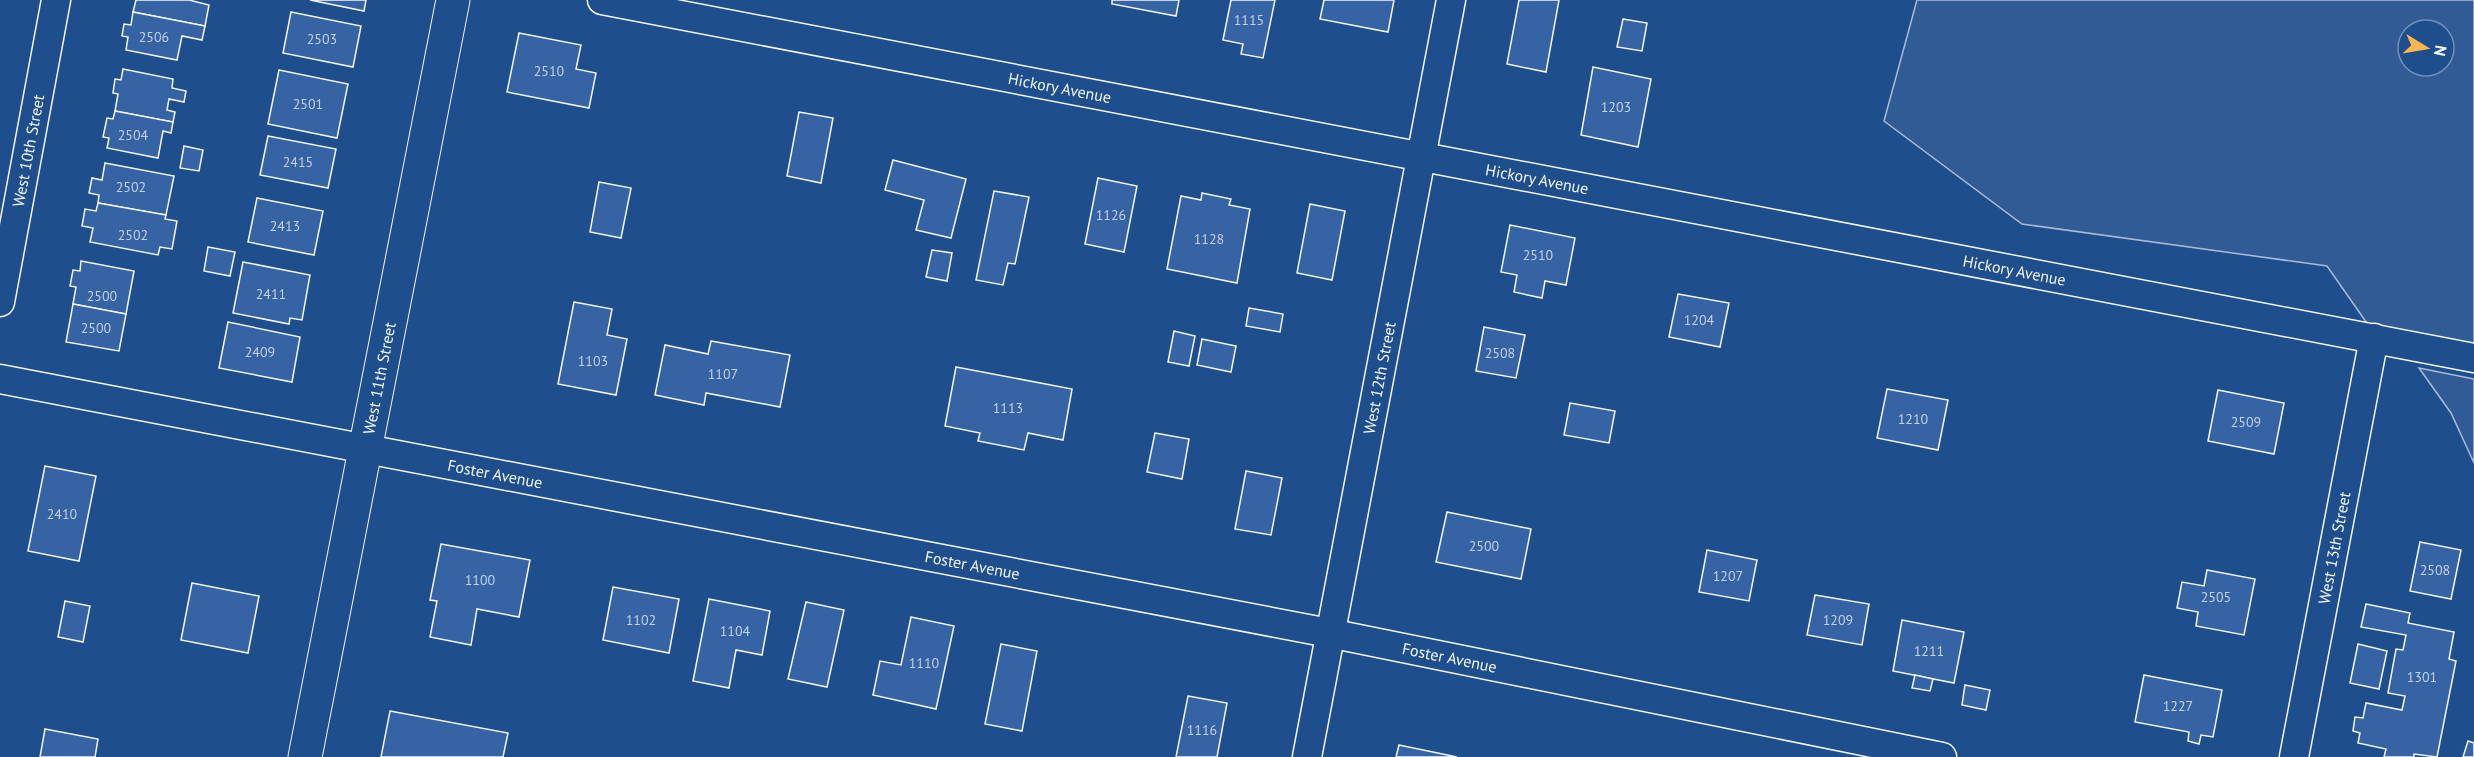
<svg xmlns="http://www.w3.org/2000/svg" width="2474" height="757" font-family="'PT Sans',sans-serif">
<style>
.built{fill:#305b95;stroke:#a8bbd7;stroke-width:1.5;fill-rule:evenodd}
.building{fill:#3563a3;stroke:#f2f6ff;stroke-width:1.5}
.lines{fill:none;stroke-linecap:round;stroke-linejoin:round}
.minor-casing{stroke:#f2f6ff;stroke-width:31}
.secondary-casing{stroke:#f2f6ff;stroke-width:35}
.minor{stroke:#1f4e8c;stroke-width:28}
.secondary{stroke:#1f4e8c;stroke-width:33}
.labels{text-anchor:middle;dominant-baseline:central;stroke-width:4.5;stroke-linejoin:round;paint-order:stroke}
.number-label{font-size:14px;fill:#c3d1e8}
.street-label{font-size:16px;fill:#f2f6ff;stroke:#1f4e8c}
</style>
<rect width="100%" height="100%" fill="#1f4e8c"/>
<g class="built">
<path d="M1917,0H2474V349L2371,329L2327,266L2022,224L1884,121ZM2408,30H2444V66H2408Z"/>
<path d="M2419,368L2474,379V463L2451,413Z"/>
</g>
<g class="building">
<path d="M136,0H189L209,5L205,26L133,12Z"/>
<path d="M310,0H366L364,11Z"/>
<path d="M1112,0H1179L1176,16L1112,4Z"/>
<path d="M1231,0H1275L1263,58L1241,54L1243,44L1223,40Z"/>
<path d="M1324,0H1394L1388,32L1320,19Z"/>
<path d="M1519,0H1559L1546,72L1507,64Z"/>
<path d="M133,12L205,26L202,40L182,36L177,60L126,50L128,37L122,36L124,24L131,25Z"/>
<path d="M291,12L361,26L353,67L283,53Z"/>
<path d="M1623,19L1647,23L1642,51L1617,47Z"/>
<path d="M519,33L581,45L576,69L596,73L589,108L507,92Z"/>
<path d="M1593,67L1651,79L1638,147L1581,135Z"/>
<path d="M123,69L173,79L172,88L186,91L184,102L169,99L167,110L175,112L173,122L115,111L118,94L113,93L115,79L121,80Z"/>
<path d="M279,70L348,84L337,138L268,124Z"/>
<path d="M115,111L173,122L171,133L163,131L158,158L107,148L109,138L103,137L107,118L113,119Z"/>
<path d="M799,112L833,118L821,183L787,176Z"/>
<path d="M268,136L336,149L328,188L260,175Z"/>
<path d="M184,146L203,150L199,171L180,168Z"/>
<path d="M893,160L966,179L951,238L916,230L924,200L885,190Z"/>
<path d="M105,163L174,176L166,215L98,203L99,195L89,193L92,178L102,180Z"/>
<path d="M1098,178L1137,186L1124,252L1085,244Z"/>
<path d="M599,182L631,188L621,238L590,232Z"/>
<path d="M994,191L1029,197L1015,264L1008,263L1003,285L976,280Z"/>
<path d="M1202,193L1231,199L1229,205L1250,209L1237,283L1167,269L1181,196L1201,200Z"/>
<path d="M257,198L323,211L314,255L248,242Z"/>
<path d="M98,203L166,215L165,219L177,221L172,249L160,247L158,255L90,242L93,228L82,226L85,209L96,211Z"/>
<path d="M1310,204L1345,211L1332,280L1297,273Z"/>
<path d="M1510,225L1575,238L1566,285L1545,281L1542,298L1514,292L1517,275L1501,272Z"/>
<path d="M208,247L235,252L230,276L204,271Z"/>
<path d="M932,250L952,253L947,281L926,277Z"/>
<path d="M81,261L134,271L126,314L73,304L76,287L70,286L73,270L80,271Z"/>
<path d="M243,262L310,275L302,320L290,318L289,324L233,313Z"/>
<path d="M1678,294L1729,303L1720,347L1669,337Z"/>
<path d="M574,302L612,309L607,335L627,339L616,395L558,384Z"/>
<path d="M73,304L126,314L119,351L66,342Z"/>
<path d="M1249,308L1283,314L1280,332L1246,326Z"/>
<path d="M228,322L300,337L292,382L219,368Z"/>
<path d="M1484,327L1525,335L1516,378L1476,371Z"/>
<path d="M1174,331L1195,336L1189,366L1168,362Z"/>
<path d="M1202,339L1236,346L1231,372L1197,365Z"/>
<path d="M711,341L790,355L780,407L706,393L704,405L655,395L665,345L708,354Z"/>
<path d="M956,367L1072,389L1063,440L1028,433L1024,450L978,441L980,433L945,426Z"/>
<path d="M1887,389L1948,400L1938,450L1877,438Z"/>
<path d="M2218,390L2284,403L2274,454L2208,441Z"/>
<path d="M1570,403L1615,411L1609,443L1564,435Z"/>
<path d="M1155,433L1189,439L1182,479L1147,472Z"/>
<path d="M45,466L96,476L79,561L28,551Z"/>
<path d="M1246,471L1282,478L1271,535L1235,529Z"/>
<path d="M1447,512L1531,529L1521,579L1436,562Z"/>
<path d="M2420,542L2461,550L2451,599L2410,591Z"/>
<path d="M441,544L530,560L519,617L477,609L471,645L430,637L437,601L430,600Z"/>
<path d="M1707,550L1757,560L1749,601L1699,592Z"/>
<path d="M2207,570L2255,579L2244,635L2196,626L2198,612L2177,608L2182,582L2204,586Z"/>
<path d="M192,583L259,596L248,653L181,640Z"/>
<path d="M613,587L679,599L669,653L603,640Z"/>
<path d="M1815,595L1869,604L1862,645L1807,635Z"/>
<path d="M709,599L770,611L762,655L736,650L729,688L693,681Z"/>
<path d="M65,601L90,606L83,642L58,637Z"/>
<path d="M806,602L844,610L827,687L788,679Z"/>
<path d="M2366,604L2410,613L2408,623L2454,632L2449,659L2456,661L2437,757L2414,754V757H2384L2386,749L2358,743L2360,733L2353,731L2355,717L2363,718L2366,703L2402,710L2405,696L2388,693L2396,649L2403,650L2406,635L2361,627Z"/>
<path d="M911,617L954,626L936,709L873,695L880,661L901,665Z"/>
<path d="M1902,620L1964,632L1954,683L1893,671Z"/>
<path d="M1001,644L1037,651L1022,731L985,724Z"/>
<path d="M2358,644L2387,651L2379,689L2350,683Z"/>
<path d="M1915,675L1933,679L1930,691L1912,688Z"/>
<path d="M2144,675L2222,690L2213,737L2201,735L2199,744L2188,741L2189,732L2135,722Z"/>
<path d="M1965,685L1990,690L1986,710L1962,705Z"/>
<path d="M1188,696L1227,703L1217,757H1176Z"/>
<path d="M390,711L508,733L503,757H381Z"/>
<path d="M45,729L98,739L95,757H40Z"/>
<path d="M2468,741L2474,743V757H2463Z"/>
<path d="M1399,745L1457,757H1396Z"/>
</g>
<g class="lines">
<g class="minor-casing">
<g id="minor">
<path id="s1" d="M602,0L2474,358"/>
<path id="s2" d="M0,302L56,0"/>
<path id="s3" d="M0,379L1329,633L1942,757"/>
<path id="s4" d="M1307,757L1451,0"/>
<path id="s5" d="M2294,757L2374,338"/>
</g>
</g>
<g class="secondary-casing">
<g id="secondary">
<path id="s6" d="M305,757L453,0"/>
</g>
</g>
<use href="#minor" class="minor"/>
<use href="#secondary" class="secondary"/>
</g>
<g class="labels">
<g class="number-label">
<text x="1249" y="20">1115</text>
<text x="154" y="37">2506</text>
<text x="322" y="39">2503</text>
<text x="549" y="71">2510</text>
<text x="308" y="104">2501</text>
<text x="1616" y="107">1203</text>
<text x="133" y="135">2504</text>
<text x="298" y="162">2415</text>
<text x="131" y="187">2502</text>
<text x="1111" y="215">1126</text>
<text x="285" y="226">2413</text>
<text x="133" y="235">2502</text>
<text x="1209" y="239">1128</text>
<text x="1538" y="255">2510</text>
<text x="271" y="294">2411</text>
<text x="102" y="296">2500</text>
<text x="1699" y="320">1204</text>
<text x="96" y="328">2500</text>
<text x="260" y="352">2409</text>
<text x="1500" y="353">2508</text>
<text x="593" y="361">1103</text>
<text x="723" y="374">1107</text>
<text x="1008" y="408">1113</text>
<text x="1913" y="419">1210</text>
<text x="2246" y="422">2509</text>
<text x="62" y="514">2410</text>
<text x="1484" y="546">2500</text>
<text x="2435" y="570">2508</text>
<text x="1728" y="576">1207</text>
<text x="480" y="580">1100</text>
<text x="2216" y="597">2505</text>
<text x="641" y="620">1102</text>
<text x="1838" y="620">1209</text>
<text x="735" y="631">1104</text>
<text x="1929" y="651">1211</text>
<text x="924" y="663">1110</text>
<text x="2422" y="677">1301</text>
<text x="2178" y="706">1227</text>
<text x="1202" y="730">1116</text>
</g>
<g class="street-label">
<text stroke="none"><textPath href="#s1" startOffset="466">Hickory Avenue</textPath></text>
<text stroke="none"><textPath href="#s2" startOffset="154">West 10th Street</textPath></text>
<text stroke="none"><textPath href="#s1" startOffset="952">Hickory Avenue</textPath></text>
<text stroke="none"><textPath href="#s1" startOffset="1438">Hickory Avenue</textPath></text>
<text stroke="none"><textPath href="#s6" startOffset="386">West 11th Street</textPath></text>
<text stroke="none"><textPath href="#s4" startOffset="386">West 12th Street</textPath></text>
<text stroke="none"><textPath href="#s3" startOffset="504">Foster Avenue</textPath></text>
<text stroke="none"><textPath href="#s5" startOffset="213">West 13th Street</textPath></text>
<text stroke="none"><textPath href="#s3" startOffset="990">Foster Avenue</textPath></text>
<text stroke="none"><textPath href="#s3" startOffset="1476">Foster Avenue</textPath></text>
</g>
</g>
<g transform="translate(2426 48) rotate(101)"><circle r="28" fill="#1f4e8c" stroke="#7391ba" stroke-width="1.5"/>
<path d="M0-4.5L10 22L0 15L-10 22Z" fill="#ffb74d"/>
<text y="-9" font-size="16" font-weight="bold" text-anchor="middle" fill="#f2f6ff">N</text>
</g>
</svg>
